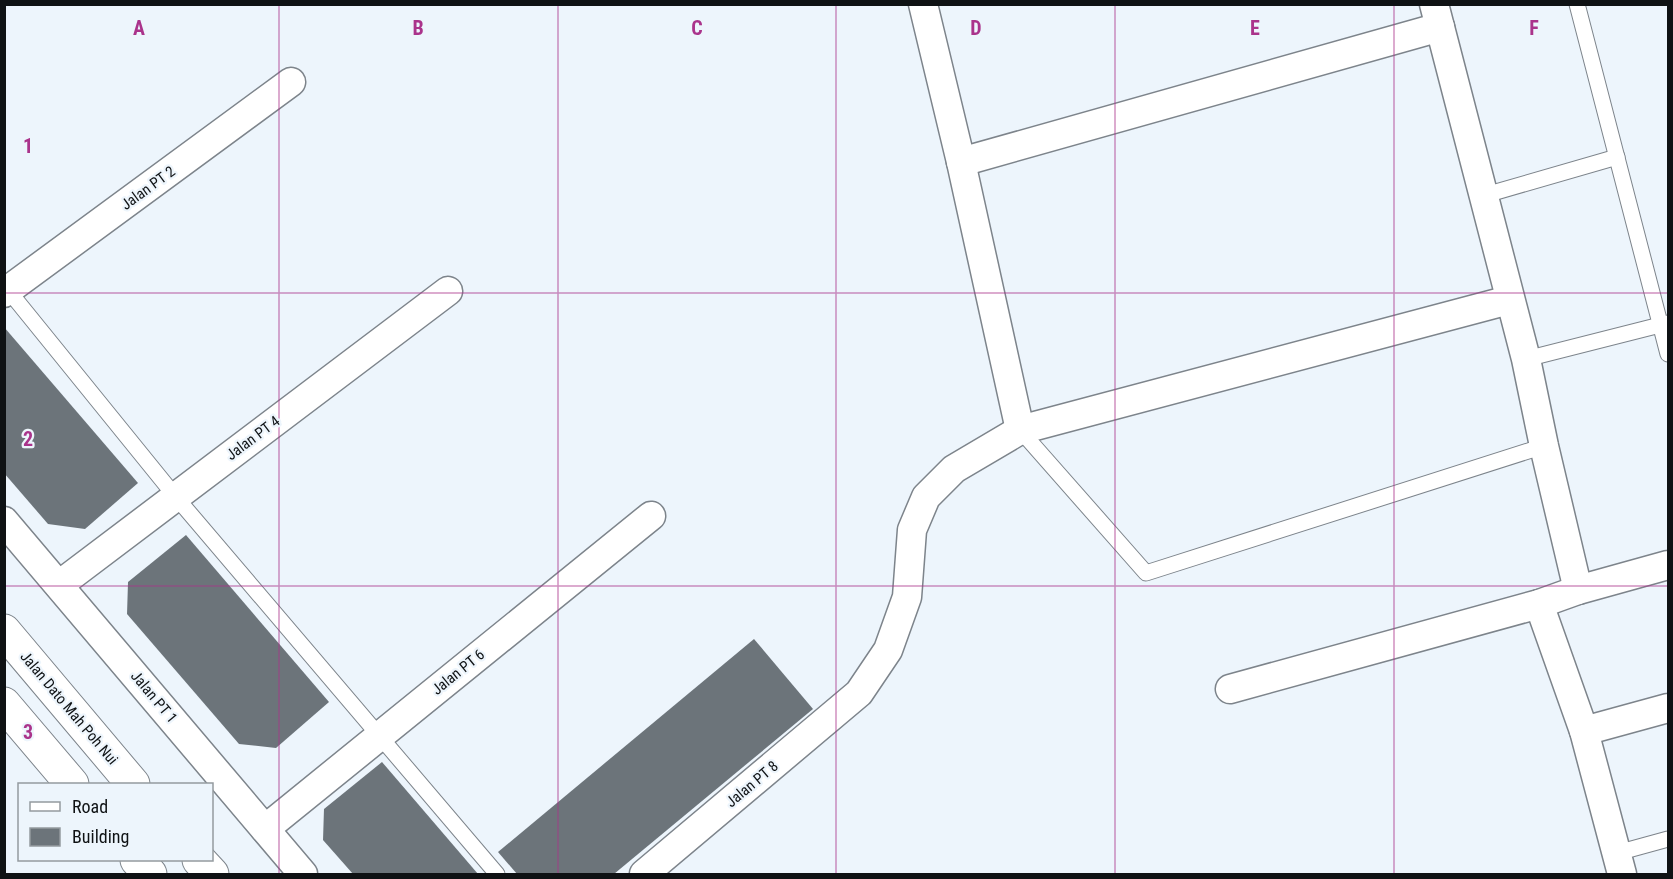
<svg xmlns="http://www.w3.org/2000/svg" width="1673" height="879" font-family="'Roboto Condensed',sans-serif">
<style>
.building{fill:#6c747a}
.lines{fill:none;stroke-linecap:round;stroke-linejoin:round}
.lane-casing{stroke:#7d848b;stroke-width:17}
.street-casing{stroke:#7d848b;stroke-width:31}
.secondary-casing{stroke:#7d848b;stroke-width:35}
.lane{stroke:#fff;stroke-width:15}
.street{stroke:#fff;stroke-width:28}
.secondary{stroke:#fff;stroke-width:33}
.grid{fill:none;stroke:#aa338b;stroke-width:1.5;stroke-opacity:0.55}
.labels{text-anchor:middle;dominant-baseline:central;stroke-width:4.5;stroke-linejoin:round;paint-order:stroke}
.street-label{font-size:15px;fill:#0f1214;stroke:#edf5fc}
.grid-label{font-size:20px;text-anchor:middle;font-weight:bold;fill:#aa338b;stroke:#edf5fc;stroke-width:4.5;stroke-linejoin:round;paint-order:stroke}
</style>
<rect width="100%" height="100%" fill="#edf5fc"/>
<g class="building">
<path d="M4,327L138,483L85,529L48,524L4,473Z"/>
<path d="M186,535L329,702L276,748L239,744L127,614L128,582Z"/>
<path d="M754,639L813,709L614,874H517L498,852Z"/>
<path d="M382,762L478,874H353L323,840L324,809Z"/>
</g>
<g class="lines">
<g class="lane-casing">
<g id="lane">
<path d="M1577,4L1668,354"/>
<path d="M1482,196L1617,157"/>
<path d="M8,290L175,496L497,874"/>
<path d="M1526,359L1668,323"/>
<path d="M1020,430L1146,573L1544,446"/>
<path d="M1617,853L1668,839"/>
</g>
</g>
<g class="street-casing">
<g id="street">
<path d="M923,4L961,162L1020,430L1509,300"/>
<path d="M1434,4L1526,359L1544,446L1578,590"/>
<path d="M961,162L1440,27"/>
<path d="M4,293L291,82"/>
<path d="M4,521L303,874"/>
<path d="M59,585L448,291"/>
<path d="M1539,604L1584,731L1622,874"/>
<path d="M1230,689L1539,604L1578,590L1668,565"/>
<path d="M1584,731L1668,708"/>
<path d="M265,829L651,516"/>
<path d="M644,874L859,693L888,650L907,597L912,530L926,497L954,469L1020,430"/>
</g>
</g>
<g class="secondary-casing">
<g id="secondary">
<path d="M4,631L133,784"/>
<path d="M4,704L72,784"/>
<path d="M137,860L150,874"/>
<path d="M199,860L212,874"/>
</g>
</g>
<use href="#lane" class="lane"/>
<use href="#street" class="street"/>
<use href="#secondary" class="secondary"/>
</g>
<path class="grid" d="M279,4V874M558,4V874M836,4V874M1115,4V874M1394,4V874M4,293H1668M4,586H1668"/>
<g class="labels">
<g class="street-label">
<text transform="translate(148 188) rotate(-36)">Jalan PT 2</text>
<text transform="translate(253 438) rotate(-37)">Jalan PT 4</text>
<text transform="translate(458 672) rotate(-39)">Jalan PT 6</text>
<text transform="translate(154 697) rotate(50)">Jalan PT 1</text>
<text transform="translate(69 708) rotate(50)">Jalan Dato Mah Poh Nui</text>
<text transform="translate(752 784) rotate(-40)">Jalan PT 8</text>
</g>
</g>
<g class="grid-label">
<text x="139" y="35">A</text>
<text x="418" y="35">B</text>
<text x="697" y="35">C</text>
<text x="976" y="35">D</text>
<text x="1255" y="35">E</text>
<text x="1534" y="35">F</text>
<text x="28" y="153">1</text>
<text x="28" y="446">2</text>
<text x="28" y="739">3</text>
</g>
<rect width="1673" height="879" fill="none" stroke="#0f1214" stroke-width="12"/>
<rect x="18" y="783" width="195" height="78" fill="#edf5fc" stroke="#949a9f" stroke-width="1.5"/>
<rect x="30" y="802" width="30" height="9" fill="#ffffff" stroke="#949a9f" stroke-width="1.5"/>
<text x="72" y="813" font-size="18" fill="#0f1214">Road</text>
<rect x="30" y="828" width="30" height="18" fill="#6c747a" stroke="#949a9f" stroke-width="1.5"/>
<text x="72" y="843" font-size="18" fill="#0f1214">Building</text>
</svg>
